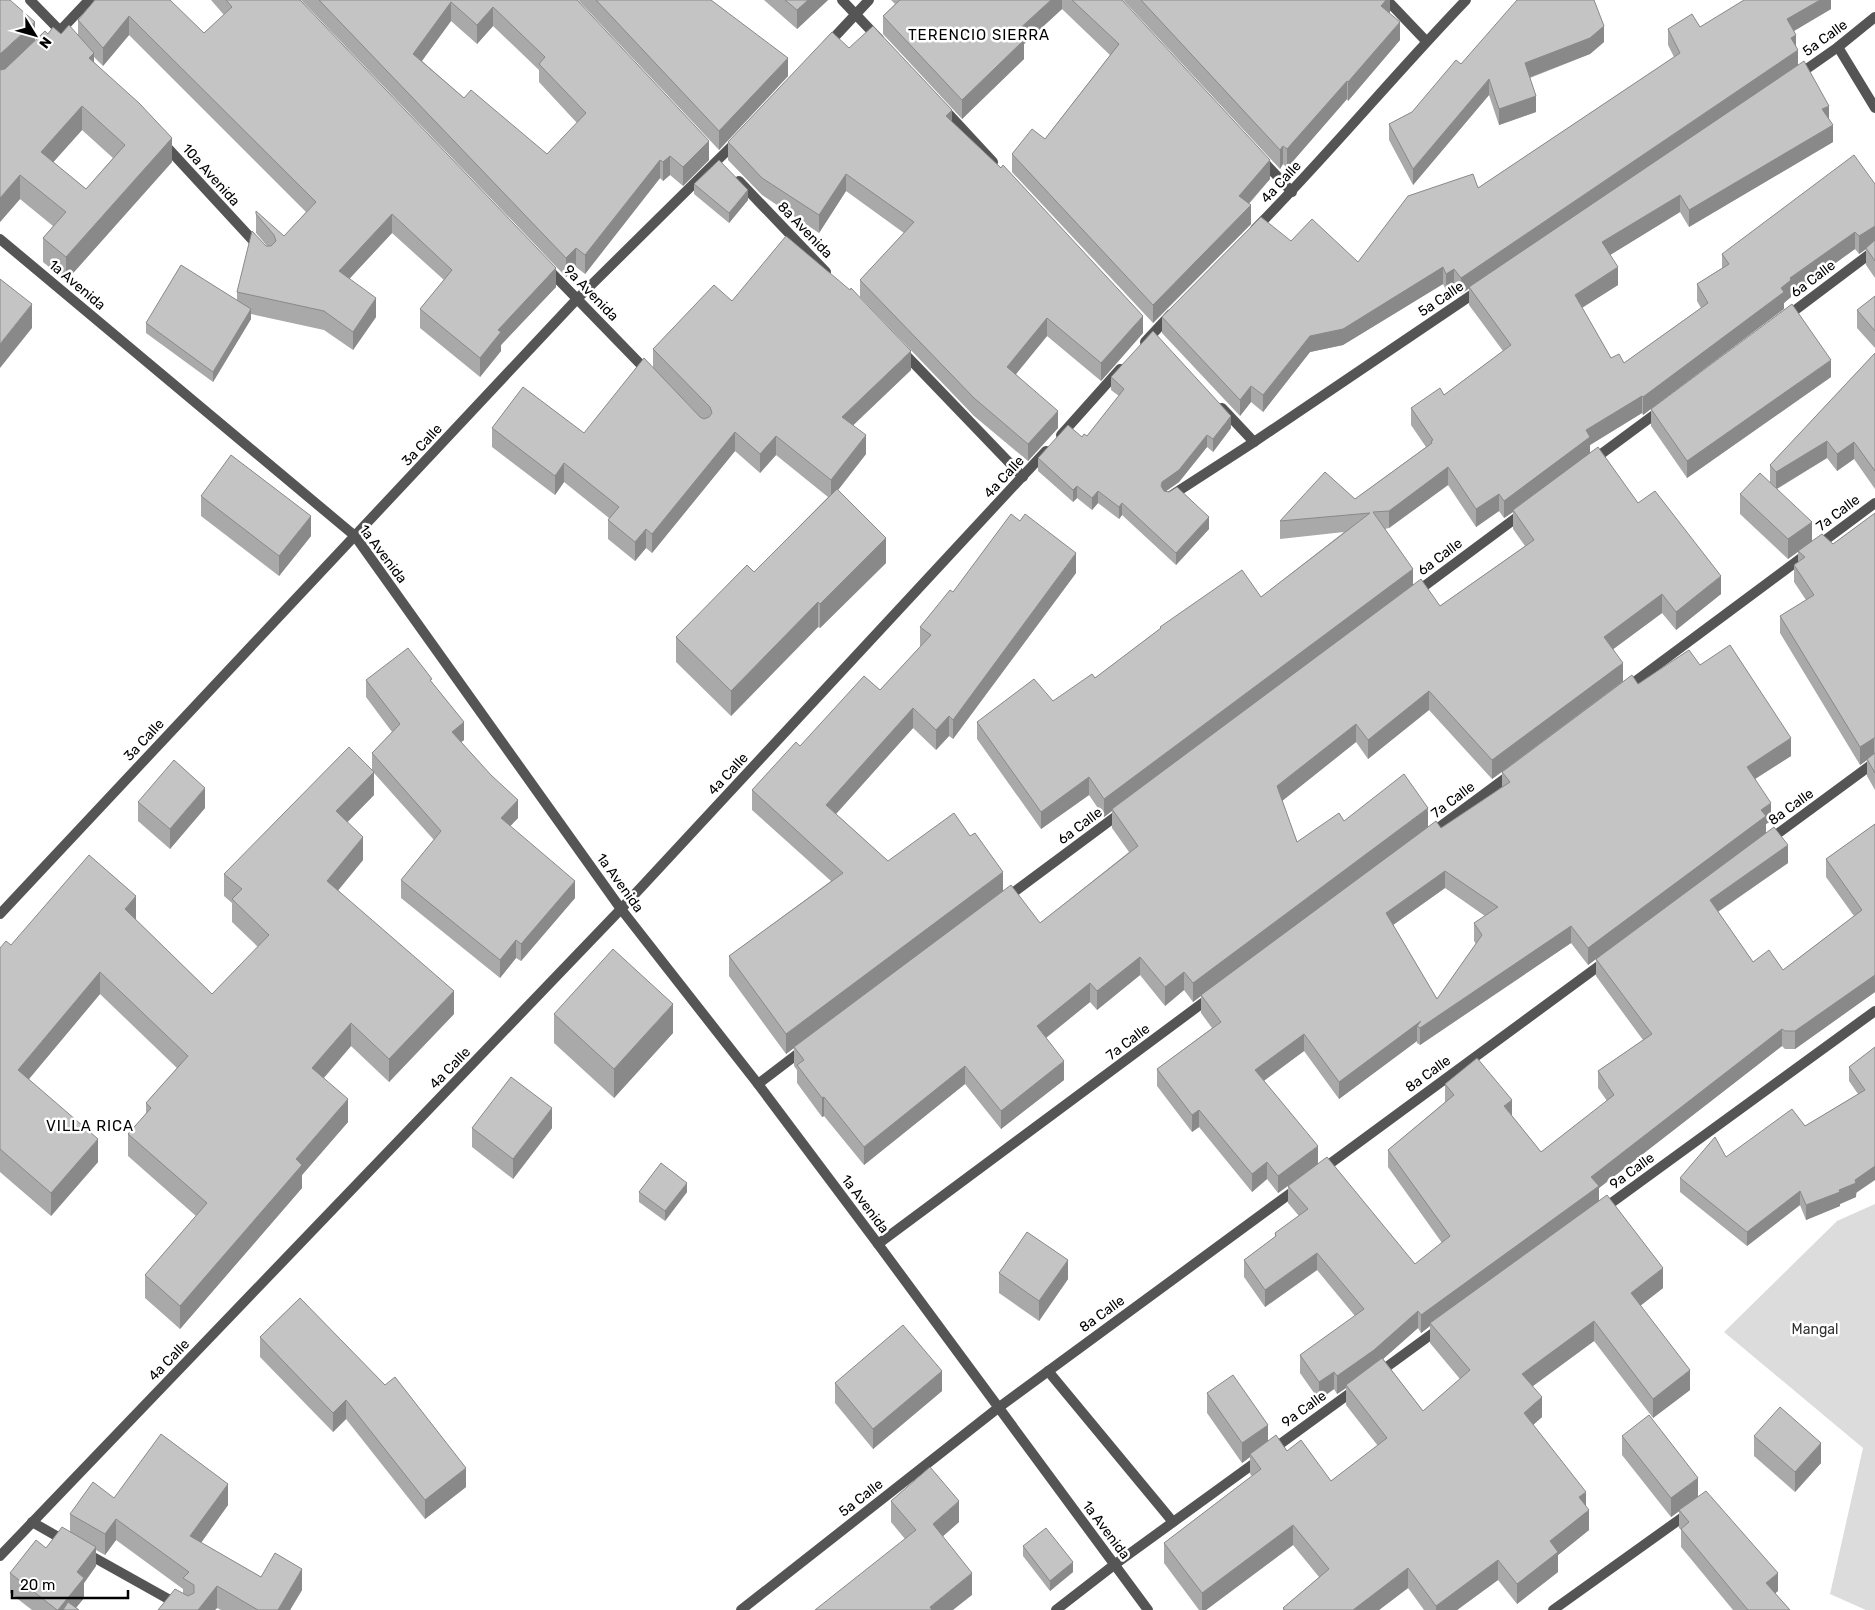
<svg xmlns="http://www.w3.org/2000/svg" width="1875" height="1610" font-family="Rubik,sans-serif">
<style>
.green{fill:#dcdcdc}
.lines{fill:none;stroke-linecap:round;stroke-linejoin:round}
.minor{stroke:#555;stroke-width:10}
.wall{fill:#a9a9a9;fill-rule:evenodd}
.shaded-wall{fill:#898989}
.building{fill:#c4c4c4;stroke:#898989;fill-rule:evenodd}
.labels{text-anchor:middle;dominant-baseline:central;stroke-width:5;stroke-linejoin:round;paint-order:stroke}
.street-label{font-size:14px;fill:#000;stroke:#fff}
.park-label{font-size:14px;fill:#333;stroke:#fff}
.neighbourhood-label{font-size:15px;letter-spacing:1px;fill:#000;stroke:#fff}
</style>
<rect width="100%" height="100%" fill="#fff"/>
<path class="green" d="M1875,1204V1610H1866L1830,1594L1863,1448L1724,1332L1837,1221Z"/>
<g class="lines">
<g class="minor">
<path d="M30,0L71,42"/>
<path d="M842,0L879,39"/>
<path d="M1387,0L1426,41"/>
<path d="M57,34L89,0"/>
<path d="M827,45L869,0"/>
<path d="M1838,47L1875,108"/>
<path d="M1798,75L1838,47L1875,17"/>
<path d="M943,108L993,162"/>
<path d="M164,144L259,247"/>
<path d="M1262,160L1292,192"/>
<path d="M739,181L826,272"/>
<path d="M1255,229C1328,155 1394,75 1466,0"/>
<path d="M0,239L355,536L621,909L758,1084L878,1244L1148,1610"/>
<path d="M548,269L649,373"/>
<path d="M1786,317L1875,250"/>
<path d="M1145,342L1171,314"/>
<path d="M902,351L1023,477"/>
<path d="M1222,408L1254,442"/>
<path d="M1061,435L1120,369"/>
<path d="M1593,460L1662,409"/>
<path d="M1169,497L1254,442L1479,290"/>
<path d="M1415,593L1524,512"/>
<path d="M1625,689L1875,503"/>
<path d="M1430,834L1511,774"/>
<path d="M1769,840L1875,762"/>
<path d="M1006,898L1123,811"/>
<path d="M0,914L577,299L737,141"/>
<path d="M758,1084L804,1049"/>
<path d="M1320,1171L1607,960"/>
<path d="M1603,1209L1875,1011"/>
<path d="M878,1244L1212,996"/>
<path d="M1048,1371L1173,1522"/>
<path d="M1377,1374L1440,1328"/>
<path d="M1272,1450L1357,1388"/>
<path d="M32,1522L67,1542"/>
<path d="M86,1553L188,1610"/>
<path d="M0,1556L621,909L1046,451"/>
<path d="M741,1610L998,1408L1299,1187"/>
<path d="M1056,1610L1114,1565L1260,1459"/>
<path d="M1553,1610L1690,1512"/>
</g>
</g>
<g class="wall">
<path d="M95,0L204,33L224,15L211,0H300L556,287L501,345V351L480,377L420,328V309L444,280L392,233L349,279L376,317L353,350L324,330L251,314V319L213,382L146,333V323L237,301V292L267,246L256,233V214L284,236L306,212L129,35L103,66L94,57V62L172,162L66,281L43,262V238L53,226L20,199L0,222L35,41L48,34L78,35V20ZM82,130L113,158L86,189L53,162Z"/>
<path d="M301,0H577L709,160L683,186L670,175L663,181L660,178L585,274L576,267L566,277ZM451,21L477,44L493,26L539,70V82L577,123L547,154L464,98L422,61Z"/>
<path d="M578,0H711L788,76L719,150Z"/>
<path d="M764,0H828L797,29Z"/>
<path d="M891,0H1122L1270,179L1249,204L1251,224L1153,323L1012,172V154L1045,139L1110,55L1062,9L1024,44V59L962,119L883,34V16L895,4Z"/>
<path d="M1123,0H1390V13L1400,40L1348,101L1347,99L1287,168L1283,164L1280,169Z"/>
<path d="M1831,0V9L1794,31L1798,65L1829,119L1833,142L1689,227L1680,212L1610,255L1618,285L1582,308L1611,358L1624,363L1701,308L1697,301V284L1722,268V254L1875,184V278L1866,265V249L1859,254L1855,249L1791,295V297L1643,415L1642,413L1590,445V453L1638,503L1721,594L1676,630L1662,613L1613,649L1623,681L1638,684L1700,665L1791,756L1755,779L1771,821L1766,824V833L1788,863L1718,912L1753,962L1783,970L1854,916L1826,877V859L1875,824V992L1795,1049H1785L1782,1046L1599,1188V1201L1663,1288L1640,1306L1690,1390L1653,1418L1594,1341L1533,1386L1542,1417L1533,1425L1586,1506L1589,1530L1558,1555V1572L1517,1604L1498,1580L1457,1610H1424L1408,1588L1379,1610H1283V1608L1319,1577L1293,1545L1206,1610H1199L1164,1563V1543L1252,1476L1250,1474V1457L1242,1463L1207,1413V1393L1268,1441L1287,1451L1331,1481L1378,1446L1346,1405V1388L1337,1394L1334,1389L1319,1400L1300,1373V1355L1355,1316L1317,1270L1265,1307L1244,1277V1260L1275,1237V1233L1299,1216L1288,1203V1186L1278,1193L1267,1179L1252,1192L1199,1127L1192,1132L1157,1086V1069L1212,1028L1201,1013V995L1193,1002L1184,990L1165,1006L1140,975L1097,1010L1090,1002L1046,1038L1064,1080L1001,1129L965,1084L864,1165L824,1116L822,1117L797,1083V1070L794,1066V1048L786,1054L729,976V956L831,881L752,810V790L800,746L880,690L920,647V627L953,592L1076,573L953,739L949,736L936,750L913,728L836,814L888,861L1003,891L1040,923L1129,852L1112,828V811L1104,817L1089,795L1041,829L977,739V722L1053,701L1095,678L1160,629V627L1261,597L1344,532L1280,539V521L1355,499L1426,447L1411,425V408L1444,395L1503,351L1469,305V288L1461,294L1454,285L1446,290L1443,284L1343,345L1310,352L1263,412L1251,402L1240,416L1162,333V317L1291,241L1358,262L1478,188L1674,57L1668,45V29L1700,27ZM1448,485L1476,527L1499,511L1504,518L1513,512V529L1525,546L1440,606L1413,585L1385,529L1389,528ZM1429,710L1492,779L1502,772V788L1441,828L1428,827L1344,821L1297,842L1282,801L1356,742L1368,759ZM1445,888L1485,916L1474,923V941L1476,944L1437,999L1393,925ZM1571,943L1588,965L1596,959V976L1643,1040L1598,1071V1088L1607,1101L1541,1152L1512,1116L1445,1084V1102L1388,1150V1167L1442,1243L1415,1264L1318,1163L1264,1081L1304,1051L1339,1099L1417,1041V1043L1420,1045ZM1430,1326V1343L1460,1379L1423,1411L1383,1359L1418,1328L1421,1333Z"/>
<path d="M1604,42L1590,54L1530,78L1536,112L1499,125L1489,95L1413,185L1389,140V124L1412,112L1461,64Z"/>
<path d="M849,48L952,122L1143,333L1101,381L1047,336L1016,374L1058,428L1028,461L974,416L860,297V280L904,233L846,191L819,233L762,195L728,160V142Z"/>
<path d="M694,184L748,200L729,223L694,194Z"/>
<path d="M1875,296V348L1857,328V310Z"/>
<path d="M732,301L911,370L853,425L866,454L838,490L886,563L820,628L818,627L731,716L676,662V637L754,572L828,497L776,455L760,473L735,451L652,553L646,548L635,561L608,539V520L609,518L564,482L555,495L492,447V428L584,433L700,417L701,418L653,368V349Z"/>
<path d="M1875,353V489L1854,459L1837,471L1827,458L1777,489L1812,541L1833,544L1875,513V790L1867,776V760L1860,765L1780,633V616L1806,600L1794,582V565L1798,562V551L1788,559L1740,514V494L1770,482V465Z"/>
<path d="M1111,377L1231,428L1213,452L1207,447L1179,482L1166,491L1209,529L1176,565L1122,515L1119,519L1098,503L1092,510L1077,498L1073,502L1038,471V458L1082,437L1087,436L1119,396L1111,390Z"/>
<path d="M1831,377L1687,478L1651,426V409Z"/>
<path d="M201,496L311,536L279,576L201,516Z"/>
<path d="M366,680L432,682L464,740L461,742L518,818L510,826L575,898L521,961L516,958L500,978L401,898V880L434,840L374,773V795L347,822L363,860L338,890L454,1014L389,1082L351,1046L324,1078L348,1122L302,1175V1188L180,1329L145,1298V1275L196,1216L128,1156V1134L146,1114V1103L177,1068L100,994L29,1079L98,1162L51,1216L0,1172V948L11,945L136,919V920L212,994L258,947L232,922V903L224,896V874L372,770V753L392,732L366,697Z"/>
<path d="M138,802L205,808L170,849L138,821Z"/>
<path d="M554,1014L673,1033L614,1098L554,1043Z"/>
<path d="M1875,1047L1856,1197L1840,1204V1206L1806,1220L1800,1205L1747,1246L1680,1192V1178L1726,1157L1805,1126L1858,1094L1849,1081V1067Z"/>
<path d="M472,1128H552L513,1179L472,1147Z"/>
<path d="M639,1192H687L665,1221L639,1202Z"/>
<path d="M999,1273L1068,1279L1039,1321L999,1293Z"/>
<path d="M300,1298L466,1487L425,1519L346,1419L333,1432L260,1357V1337Z"/>
<path d="M835,1383L942,1391L873,1449L835,1403Z"/>
<path d="M1622,1436L1698,1497L1778,1591L1775,1593L1790,1610H1733L1681,1547V1530L1679,1528V1511L1671,1517L1622,1455Z"/>
<path d="M1754,1436L1821,1463L1795,1492L1754,1456Z"/>
<path d="M114,1498L228,1505L201,1543L261,1577L302,1590L290,1610H221L217,1608L215,1610H158L183,1594V1589L116,1540L105,1555L96,1550V1566L84,1583V1598L76,1608L79,1610H32L10,1593V1573L70,1532V1514Z"/>
<path d="M891,1501L959,1522L943,1536L972,1595L905,1539L891,1522Z"/>
<path d="M1023,1546L1073,1572L1050,1591L1023,1556Z"/>
</g>
<g class="shaded-wall">
<path d="M808,0H828L797,29V10Z"/>
<path d="M1051,0H1062V9L1024,44V59L962,119V100L1016,32Z"/>
<path d="M1386,0H1390V13L1381,6Z"/>
<path d="M1820,0H1831V9L1787,35V19Z"/>
<path d="M451,2V21L413,73V54Z"/>
<path d="M493,7V26L477,44V25Z"/>
<path d="M129,16V35L103,66V48Z"/>
<path d="M35,22V46L0,79V54Z"/>
<path d="M1400,22V40L1348,101V82Z"/>
<path d="M1604,26V42L1590,54L1525,79V63Z"/>
<path d="M1796,35V51L1791,38Z"/>
<path d="M1798,50V66L1461,294V278Z"/>
<path d="M94,53V77L89,58Z"/>
<path d="M788,58V76L719,150V131Z"/>
<path d="M1489,79V95L1413,185V169Z"/>
<path d="M1347,81V99L1287,168V149Z"/>
<path d="M1536,96V112L1499,125V109Z"/>
<path d="M82,106V130L41,176V152Z"/>
<path d="M1829,106V123L1822,109Z"/>
<path d="M952,110V128L946,116Z"/>
<path d="M1833,125V142L1689,227V210Z"/>
<path d="M172,138V162L66,281V257Z"/>
<path d="M709,141V160L683,186V167Z"/>
<path d="M1283,146V164L1280,169V150Z"/>
<path d="M670,156V175L663,181V162Z"/>
<path d="M660,160V178L585,274V255Z"/>
<path d="M1270,160V179L1239,214V196Z"/>
<path d="M846,174V191L819,233V215Z"/>
<path d="M20,175V199L0,222V198Z"/>
<path d="M748,190V200L729,223V213Z"/>
<path d="M1680,195V212L1602,260V242Z"/>
<path d="M1251,205V224L1153,323V305Z"/>
<path d="M392,214V233L339,290V271Z"/>
<path d="M1875,226V243L1859,254V236Z"/>
<path d="M1855,232V249L1791,295V297L1784,303V309L1643,415V397L1781,288L1790,278Z"/>
<path d="M576,248V267L566,277V258Z"/>
<path d="M1443,267V284L1343,345L1310,352L1263,412V395L1310,336Z"/>
<path d="M1618,267V285L1575,312V295Z"/>
<path d="M556,268V287L501,345V351L480,377V358L498,330Z"/>
<path d="M1454,269V285L1446,290V274Z"/>
<path d="M376,298V317L353,350V332Z"/>
<path d="M32,304V328L0,368V344Z"/>
<path d="M251,309V319L213,382V372Z"/>
<path d="M1143,316V333L1101,381V363Z"/>
<path d="M1047,318V336L1007,385V367Z"/>
<path d="M911,351V370L842,436V417Z"/>
<path d="M1831,360V377L1687,478V461Z"/>
<path d="M1251,386V402L1240,416V400Z"/>
<path d="M1642,396V413L1590,445V454L1513,510V512L1504,518V501L1586,430Z"/>
<path d="M1058,411V428L1028,461V444Z"/>
<path d="M1231,416V428L1213,452V439Z"/>
<path d="M735,432V451L652,553V534Z"/>
<path d="M866,435V454L831,499V480Z"/>
<path d="M1207,435V447L1179,482L1162,494V482Z"/>
<path d="M776,436V455L760,473V454Z"/>
<path d="M1827,441V458L1776,489V472Z"/>
<path d="M1854,442V459L1837,471V454Z"/>
<path d="M564,463V482L555,495V476Z"/>
<path d="M1448,467V485L1389,528V511Z"/>
<path d="M1077,486V498L1073,502V490Z"/>
<path d="M1098,491V503L1092,510V498Z"/>
<path d="M1499,494V511L1476,527V509Z"/>
<path d="M1122,503V515L1119,519V507Z"/>
<path d="M311,516V536L279,576V556Z"/>
<path d="M1209,517V529L1176,565V553Z"/>
<path d="M1812,522V542L1788,559V539Z"/>
<path d="M646,529V548L635,561V542Z"/>
<path d="M886,538V563L820,628V604Z"/>
<path d="M1076,553V573L953,739V720Z"/>
<path d="M1413,569V586L1112,809V811L1104,817V799Z"/>
<path d="M1721,576V594L1676,630V612Z"/>
<path d="M1662,594V613L1604,656V637Z"/>
<path d="M818,602V627L731,716V691Z"/>
<path d="M1623,663V681L1492,779V760Z"/>
<path d="M1429,691V710L1368,759V740Z"/>
<path d="M913,708V728L826,825V805Z"/>
<path d="M949,716V736L936,750V730Z"/>
<path d="M464,722V740L452,749V732Z"/>
<path d="M1356,724V742L1277,805V786Z"/>
<path d="M1791,738V756L1747,784V767Z"/>
<path d="M1874,738V755L1860,765V747Z"/>
<path d="M374,772V795L336,834V811Z"/>
<path d="M1089,777V795L1041,829V812Z"/>
<path d="M205,788V808L170,849V829Z"/>
<path d="M518,800V818L501,836V818Z"/>
<path d="M1771,803V821L1766,824V834L1588,965V948L1761,810Z"/>
<path d="M1428,808V827L1193,1002V983Z"/>
<path d="M363,837V860L327,904V881Z"/>
<path d="M1788,845V863L1710,917V900Z"/>
<path d="M1445,871V888L1386,930V913Z"/>
<path d="M1003,872V892L794,1047V1048L786,1054V1034Z"/>
<path d="M575,881V898L521,961V944Z"/>
<path d="M136,896V919L125,932V909Z"/>
<path d="M1571,926V943L1420,1045V1028L1417,1026V1041L1339,1099V1082L1421,1021Z"/>
<path d="M516,940V958L500,978V960Z"/>
<path d="M1140,957V975L1097,1010V991Z"/>
<path d="M100,972V994L18,1092V1070Z"/>
<path d="M1184,972V990L1165,1006V987Z"/>
<path d="M1875,975V992L1795,1049V1031Z"/>
<path d="M1090,983V1002L1037,1045V1026Z"/>
<path d="M454,991V1014L389,1082V1059Z"/>
<path d="M673,1004V1033L614,1098V1069Z"/>
<path d="M351,1023V1046L312,1091V1068Z"/>
<path d="M1782,1029V1046L1599,1188V1204L1430,1323V1326L1421,1333V1315L1591,1177Z"/>
<path d="M1304,1034V1051L1255,1087V1070Z"/>
<path d="M1064,1061V1080L1001,1129V1111Z"/>
<path d="M965,1066V1084L864,1165V1147Z"/>
<path d="M824,1097V1116L822,1117V1098Z"/>
<path d="M348,1099V1122L302,1175V1188L180,1329V1306L296,1159Z"/>
<path d="M1512,1100V1117L1504,1106Z"/>
<path d="M552,1108V1128L513,1179V1159Z"/>
<path d="M1199,1110V1127L1192,1132V1115Z"/>
<path d="M98,1139V1162L51,1216V1193Z"/>
<path d="M1318,1146V1164L1278,1193V1176Z"/>
<path d="M1267,1162V1179L1252,1192V1174Z"/>
<path d="M1875,1166V1180L1856,1193V1197L1840,1204V1206L1806,1220V1205L1839,1190Z"/>
<path d="M687,1183V1192L665,1221V1211Z"/>
<path d="M1800,1191V1205L1747,1246V1232Z"/>
<path d="M1317,1253V1270L1265,1307V1290Z"/>
<path d="M1068,1260V1279L1039,1321V1301Z"/>
<path d="M1663,1268V1288L1631,1313V1293Z"/>
<path d="M1418,1311V1328L1374,1367L1346,1385V1388L1337,1394V1376Z"/>
<path d="M1594,1321V1341L1522,1394V1374Z"/>
<path d="M1690,1370V1390L1653,1418V1399Z"/>
<path d="M942,1371V1391L873,1449V1429Z"/>
<path d="M1334,1372V1389L1319,1400V1382Z"/>
<path d="M1542,1397V1417L1524,1433V1413Z"/>
<path d="M346,1400V1419L333,1432V1413Z"/>
<path d="M1268,1425V1444L1250,1454V1457L1242,1463V1443Z"/>
<path d="M1821,1443V1463L1795,1492V1472Z"/>
<path d="M466,1468V1487L425,1519V1500Z"/>
<path d="M1698,1478V1498L1671,1517V1498Z"/>
<path d="M228,1484V1505L190,1558V1536Z"/>
<path d="M1586,1492V1512L1579,1497Z"/>
<path d="M959,1501V1522L933,1545V1524Z"/>
<path d="M1589,1510V1530L1558,1555V1572L1517,1604V1584L1550,1541Z"/>
<path d="M116,1519V1540L105,1555V1534Z"/>
<path d="M1293,1525V1545L1206,1610H1202V1593Z"/>
<path d="M96,1547V1566L84,1583V1598L74,1610H58L77,1572Z"/>
<path d="M1498,1560V1580L1457,1610H1436V1606Z"/>
<path d="M1073,1562V1572L1050,1591V1581Z"/>
<path d="M1408,1568V1588L1379,1610H1353Z"/>
<path d="M302,1569V1590L290,1610H278Z"/>
<path d="M972,1573V1595L953,1610H930V1607Z"/>
<path d="M1778,1573V1591L1766,1601V1583Z"/>
<path d="M217,1586V1608L215,1610H198Z"/>
</g>
<g class="building">
<path d="M0,0H10L35,22L0,54Z"/>
<path d="M95,0H170L204,33L232,7L226,0H300L556,268L498,330L501,332L480,358L420,309L452,270L392,214L339,271L376,298L353,332L324,311L237,292L252,231L266,246H271L276,241L274,235L256,214V211L284,236L316,202L129,16L103,48L78,20Z"/>
<path d="M319,0H577L709,141L683,167L670,156L663,162L660,160L585,255L576,248L566,258ZM451,2L477,25L493,7L545,57L539,64L586,113L547,154L471,90L464,98L413,54Z"/>
<path d="M596,0H711L788,58L719,131Z"/>
<path d="M785,0H808L797,10Z"/>
<path d="M900,0H1051L1016,32L1024,40L962,100L883,16Z"/>
<path d="M1072,0H1122L1270,160L1239,196L1251,205L1153,305L1012,154L1032,129L1045,139L1119,44Z"/>
<path d="M1141,0H1386L1381,6L1400,22L1348,82L1347,81L1287,149L1283,146L1280,150Z"/>
<path d="M1517,0H1594L1604,26L1590,38L1525,63L1536,96L1499,109L1489,79L1413,169L1389,124L1412,112L1456,60L1461,64Z"/>
<path d="M1744,0H1820L1787,19L1796,35L1791,38L1798,50L1461,278L1454,269L1446,274L1443,267L1343,329L1310,336L1263,395L1251,386L1240,400L1162,317L1261,217L1291,241L1312,219L1358,262L1408,196L1473,174L1478,188L1680,53L1668,29L1692,14L1700,27Z"/>
<path d="M69,25L94,53L89,58L139,103L172,138L66,257L43,238L66,212L20,175L0,198V70L5,69L45,31L48,34L53,27L61,34ZM82,106L125,145L86,189L41,152Z"/>
<path d="M873,26L952,110L946,116L1001,168L1003,165L1143,316L1101,363L1047,318L1007,367L1058,411L1028,444L974,398L860,280L914,222L846,174L819,215L762,178L728,142L832,32L849,48Z"/>
<path d="M1804,61L1829,106L1822,109L1833,125L1689,210L1680,195L1602,242L1618,267L1575,295L1611,358L1619,354L1624,363L1708,303L1697,284L1729,264L1722,254L1854,155L1875,184V226L1859,236L1855,232L1790,278L1791,280L1781,288L1784,292L1643,397L1642,396L1586,430L1590,437L1504,501L1499,494L1476,509L1448,467L1389,511L1373,512L1413,569L1104,799L1089,777L1041,812L977,722L1034,679L1053,701L1092,674L1095,678L1161,628L1160,627L1242,570L1261,597L1370,513L1280,521L1325,472L1355,499L1432,443L1431,441L1433,440L1411,408L1440,388L1444,395L1511,345L1469,287Z"/>
<path d="M719,160L748,190L729,213L694,184Z"/>
<path d="M786,236L850,290L851,288L911,351L842,417L866,435L831,480L776,436L760,454L735,432L652,534L646,529L635,542L608,520L619,507L564,463L555,476L492,428L523,387L584,433L644,358L700,417L704,419L709,417L712,413L710,407L653,349L714,285L732,301Z"/>
<path d="M1875,240V261L1866,248Z"/>
<path d="M181,265L251,309L213,372L146,323Z"/>
<path d="M0,279L32,304L0,344Z"/>
<path d="M1875,296V331L1857,310Z"/>
<path d="M1792,304L1831,360L1687,461L1651,409Z"/>
<path d="M1153,331L1231,416L1213,439L1207,435L1179,470L1162,482L1161,486L1164,491L1169,492L1177,487L1209,517L1176,553L1122,503L1119,507L1098,491L1092,498L1077,486L1073,490L1038,458L1068,425L1082,437L1084,434L1087,436L1124,389L1111,377Z"/>
<path d="M1875,353V471L1854,442L1837,454L1827,441L1776,472L1770,465Z"/>
<path d="M1598,447L1638,503L1655,491L1721,576L1676,612L1662,594L1604,637L1623,663L1492,760L1429,691L1368,740L1356,724L1277,786L1297,842L1339,813L1344,821L1404,774L1428,808L1193,983L1184,972L1165,987L1140,957L1097,991L1090,983L1037,1026L1064,1061L1001,1111L965,1066L864,1147L824,1097L822,1098L797,1065L804,1060L794,1047L1011,885L1040,923L1138,846L1112,809L1421,579L1440,606L1534,540L1513,510Z"/>
<path d="M231,455L311,516L279,556L201,496Z"/>
<path d="M1760,473L1812,522L1788,539L1740,494Z"/>
<path d="M837,489L886,538L820,604L818,602L731,691L676,637L747,565L754,572Z"/>
<path d="M1875,513V738H1874L1860,747L1780,616L1814,595L1794,565L1805,557L1798,551L1822,534L1833,544Z"/>
<path d="M1011,514L1020,521L1025,514L1076,553L953,720L949,716L936,730L913,708L826,805L888,861L954,813L970,836L975,833L1003,872L786,1034L729,956L843,873L752,790L796,742L800,746L864,676L880,690L931,635L920,627L950,590L953,592Z"/>
<path d="M1730,645L1791,738L1747,767L1771,803L1761,810L1766,816L1588,948L1571,926L1420,1028L1417,1026L1421,1021L1339,1082L1304,1034L1255,1070L1318,1146L1278,1176L1267,1162L1252,1174L1199,1110L1192,1115L1157,1069L1221,1022L1201,995L1436,821L1441,828L1510,782L1502,772L1632,675L1638,684L1689,650L1700,665ZM1445,871L1498,907L1474,923L1482,935L1437,999L1386,913Z"/>
<path d="M408,648L432,679L430,680L464,722L452,732L491,775L518,800L501,818L575,881L521,944L516,940L500,960L401,880L441,831L372,753L400,724L366,680Z"/>
<path d="M349,747L374,772L336,811L363,837L327,881L454,991L389,1059L351,1023L312,1068L348,1099L296,1159L302,1165L180,1306L145,1275L207,1203L128,1134L151,1108L146,1103L188,1056L100,972L18,1070L98,1139L51,1193L0,1149V948L6,941L11,945L89,855L136,896L125,909L212,994L269,935L232,899L242,889L224,874Z"/>
<path d="M1875,753V773L1867,759Z"/>
<path d="M174,760L205,788L170,829L138,802Z"/>
<path d="M1875,824V975L1795,1031H1785L1782,1029L1591,1177L1599,1186L1421,1315L1418,1311L1374,1350L1337,1376L1334,1372L1319,1382L1300,1355L1364,1309L1317,1253L1265,1290L1244,1260L1276,1236L1275,1233L1308,1209L1288,1186L1327,1157L1415,1264L1450,1236L1388,1150L1454,1095L1445,1084L1477,1058L1512,1100L1504,1106L1541,1152L1614,1095L1598,1071L1652,1034L1596,959L1774,827L1788,845L1710,900L1753,962L1769,950L1783,970L1862,910L1826,859Z"/>
<path d="M613,949L673,1004L614,1069L554,1014Z"/>
<path d="M1875,1047V1166L1855,1180L1856,1183L1839,1190L1840,1192L1806,1205L1800,1191L1747,1232L1680,1178L1715,1137L1726,1157L1792,1109L1805,1126L1865,1090L1849,1067Z"/>
<path d="M511,1077L552,1108L513,1159L472,1128Z"/>
<path d="M661,1163L687,1183L665,1211L639,1192Z"/>
<path d="M1607,1195L1663,1268L1631,1293L1690,1370L1653,1399L1594,1321L1522,1374L1542,1397L1524,1413L1586,1492L1579,1497L1589,1510L1550,1541L1558,1552L1517,1584L1498,1560L1436,1606L1408,1568L1353,1610H1285L1283,1608L1329,1569L1293,1525L1202,1593L1164,1543L1261,1469L1250,1454L1276,1435L1287,1451L1301,1440L1331,1481L1387,1438L1346,1385L1382,1358L1423,1411L1470,1370L1430,1323Z"/>
<path d="M1027,1232L1068,1260L1039,1301L999,1273Z"/>
<path d="M300,1298L385,1385L395,1377L466,1468L425,1500L346,1400L333,1413L260,1337Z"/>
<path d="M903,1325L942,1371L873,1429L835,1383Z"/>
<path d="M1233,1375L1268,1425L1242,1443L1207,1393Z"/>
<path d="M1780,1407L1821,1443L1795,1472L1754,1436Z"/>
<path d="M1649,1415L1698,1478L1671,1498L1622,1436Z"/>
<path d="M161,1434L228,1484L190,1536L261,1577L275,1553L302,1569L278,1610H258L217,1586L198,1610H158L175,1589L188,1596L194,1593V1585L183,1578L189,1572L116,1519L105,1534L70,1514L93,1482L114,1498Z"/>
<path d="M930,1467L959,1501L933,1524L972,1573L930,1607L932,1610H815L916,1530L891,1501Z"/>
<path d="M1706,1491L1778,1573L1766,1583L1790,1610H1748L1681,1529L1689,1522L1679,1510Z"/>
<path d="M62,1527L96,1547L77,1572L84,1578L58,1610H57L10,1573L36,1540L46,1548Z"/>
<path d="M1046,1528L1073,1562L1050,1581L1023,1546Z"/>
<path d="M68,1602L79,1610H63Z"/>
</g>
<g class="labels">
<g class="street-label">
<text transform="translate(1825 38) rotate(-36)">5a Calle</text>
<text transform="translate(211 175) rotate(48)">10a Avenida</text>
<text transform="translate(1281 182) rotate(-47)">4a Calle</text>
<text transform="translate(805 230) rotate(46)">8a Avenida</text>
<text transform="translate(1813 279) rotate(-37)">6a Calle</text>
<text transform="translate(77 285) rotate(40)">1a Avenida</text>
<text transform="translate(591 293) rotate(46)">9a Avenida</text>
<text transform="translate(1441 299) rotate(-34)">5a Calle</text>
<text transform="translate(422 445) rotate(-47)">3a Calle</text>
<text transform="translate(1004 477) rotate(-47)">4a Calle</text>
<text transform="translate(1838 513) rotate(-37)">7a Calle</text>
<text transform="translate(383 554) rotate(53)">1a Avenida</text>
<text transform="translate(1440 557) rotate(-37)">6a Calle</text>
<text transform="translate(144 740) rotate(-47)">3a Calle</text>
<text transform="translate(728 774) rotate(-47)">4a Calle</text>
<text transform="translate(1453 800) rotate(-37)">7a Calle</text>
<text transform="translate(1791 807) rotate(-36)">8a Calle</text>
<text transform="translate(1080 826) rotate(-37)">6a Calle</text>
<text transform="translate(620 883) rotate(54)">1a Avenida</text>
<text transform="translate(1128 1042) rotate(-37)">7a Calle</text>
<text transform="translate(450 1068) rotate(-46)">4a Calle</text>
<text transform="translate(1428 1074) rotate(-36)">8a Calle</text>
<text transform="translate(1632 1171) rotate(-36)">9a Calle</text>
<text transform="translate(865 1204) rotate(53)">1a Avenida</text>
<text transform="translate(1102 1314) rotate(-36)">8a Calle</text>
<text transform="translate(169 1360) rotate(-46)">4a Calle</text>
<text transform="translate(1304 1409) rotate(-36)">9a Calle</text>
<text transform="translate(861 1498) rotate(-38)">5a Calle</text>
<text transform="translate(1106 1530) rotate(53)">1a Avenida</text>
</g>
<g class="park-label">
<text x="1815" y="1329">Mangal</text>
</g>
<g class="neighbourhood-label">
<text x="979" y="35">TERENCIO SIERRA</text>
<text x="90" y="1126">VILLA RICA</text>
</g>
</g>
<g transform="translate(35 35) rotate(127)" stroke="#ffffff" stroke-width="4" paint-order="stroke">
<path d="M0-4L9 19L0 12L-9 19Z" fill="#000000"/>
<text y="-8" font-size="14" font-weight="bold" text-anchor="middle" fill="#000000">N</text>
</g>
<path d="M12 1590v8h116v-8" fill="none" stroke="#000000" stroke-width="2.5"/>
<text x="20" y="1590" font-size="15" fill="#000000" stroke="#ffffff" stroke-width="4" paint-order="stroke">20 m</text>
</svg>
